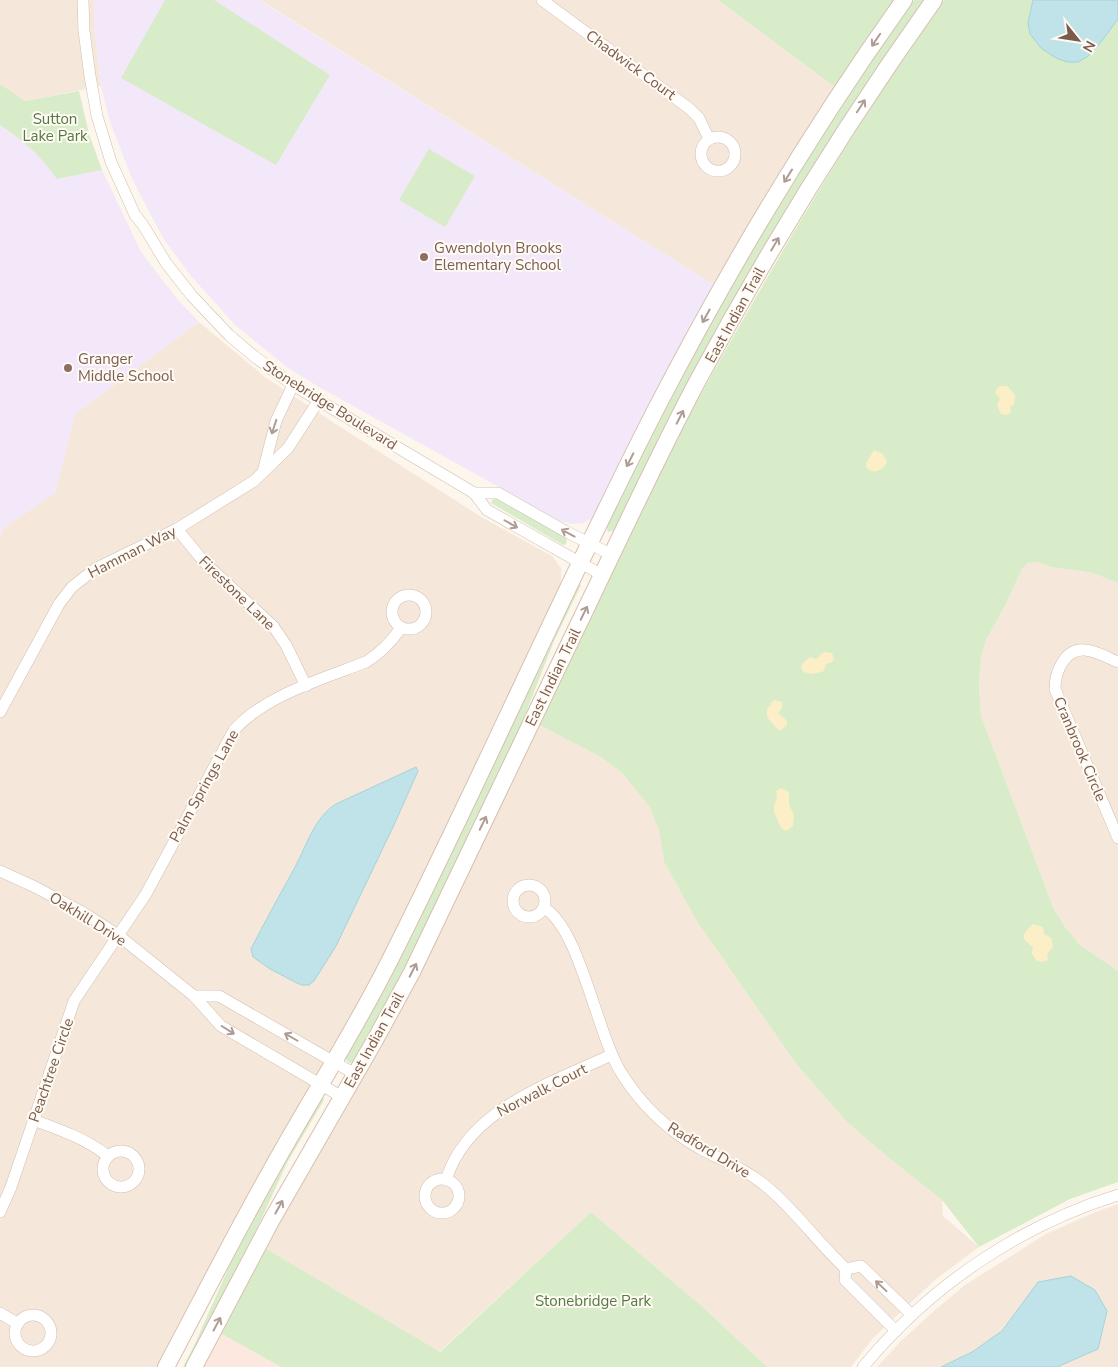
<svg xmlns="http://www.w3.org/2000/svg" width="1118" height="1367" font-family="'Nunito Sans',sans-serif">
<style>
.residential{fill:#f5e8da}
.commercial{fill:#fde8e0}
.education{fill:#f3e8fa}
.green{fill:#d8ecc9}
.sand{fill:#fcefc7}
.water{fill:#bfe3e8;stroke:#a5d3da}
.lines{fill:none;stroke-linecap:round;stroke-linejoin:round}
.minor-casing{stroke:#d1beb0;stroke-width:12}
.secondary-casing{stroke:#d6c0b0;stroke-width:18}
.minor{stroke:#fff;stroke-width:11}
.secondary{stroke:#fff;stroke-width:16}
.oneway{stroke:#af9d94}
.education-dot{fill:#8d6e63;stroke:#fffaf3;stroke-width:2}
.labels{text-anchor:middle;dominant-baseline:central;stroke-width:4;stroke-linejoin:round;paint-order:stroke}
.street-label{font-size:15px;fill:#7a5c4d;stroke:#fffaf3}
.park-label{font-size:15px;fill:#537a41;stroke:#fffaf3}
.education-label{font-size:15px;fill:#785e54;stroke:#fffaf3;text-anchor:start}
</style>
<rect width="100%" height="100%" fill="#fdf6ec"/>
<g class="residential">
<path d="M0,0H94V26L101,86L25,101L0,84Z"/>
<path d="M260,0H718L835,87L758,208L714,285Z"/>
<path d="M199,322L265,377L331,421L483,518L552,556L561,568V583L558,594L405,913L370,981L301,1103L157,1367H0V536L5,527L55,493L75,414Z"/>
<path d="M1037,562L1051,567L1093,573L1118,583V971L1079,944L1065,927L1053,907L981,716L979,683L981,657L986,640L1007,602L1022,569L1028,563Z"/>
<path d="M539,725L601,757L622,773L649,806L659,830L664,862L698,923L797,1065L845,1120L889,1158L942,1200L943,1216L979,1247L936,1279L873,1338L851,1367H767L705,1309L591,1212L439,1352L265,1248L395,1021L437,939Z"/>
<path d="M1118,1204V1367H877L901,1341L934,1311L965,1285L1046,1234L1093,1213Z"/>
</g>
<path class="commercial" d="M220,1333L281,1367H202Z"/>
<g class="education">
<path d="M94,0H259L714,285L650,403L597,511L591,519L583,523L570,524L558,520L319,387L288,368L235,325L191,276L163,238L133,181L110,122L101,86L94,26Z"/>
<path d="M0,125L26,144L43,160L58,179L102,170L141,252L177,299L199,322L75,414L55,493L5,527L0,536Z"/>
</g>
<g class="green">
<path d="M165,0H214L330,75L276,165L121,78Z"/>
<path d="M718,0H895L835,87Z"/>
<path d="M914,0H925L615,530L608,532L606,526C696,344 793,164 914,0Z"/>
<path d="M944,0H1118V583L1093,573L1051,567L1037,562L1028,563L1022,569L1007,602L986,640L981,657L979,684L981,716L1053,907L1065,927L1079,944L1118,971V1182L1070,1199L979,1247L942,1200L889,1158L845,1120L797,1065L698,923L664,862L659,830L649,806L622,773L601,757L539,725C585,628 630,531 679,435C707,382 737,330 767,278C822,183 880,89 944,0Z"/>
<path d="M0,84L25,101L79,91L89,134L102,170L57,179C40,155 25,142 0,125Z"/>
<path d="M429,149L475,176L445,227L399,200Z"/>
<path d="M498,498L567,538L566,544L563,545L491,503L492,500Z"/>
<path d="M578,583L581,585L554,641L518,733L412,954L355,1059L353,1062L349,1063L345,1058Z"/>
<path d="M322,1097L324,1100L288,1161L246,1252L185,1367H183L193,1348L236,1251L261,1204Z"/>
<path d="M591,1212L705,1309L767,1367H281L220,1333L265,1248L440,1352Z"/>
</g>
<g class="sand">
<path d="M1001,386H1007L1015,395L1014,404L1010,407L1011,412L1007,415L1001,414L997,405L1000,398L995,393L998,387Z"/>
<path d="M874,450L883,454L887,462C883,470 873,476 866,467L867,462Z"/>
<path d="M825,652L832,653L834,659L832,662L826,664L824,671L813,674L803,672L801,666L805,661L811,657L814,659L818,658L821,654Z"/>
<path d="M774,700L782,702V708L778,713L787,721V725L781,730H778L767,717V709Z"/>
<path d="M781,788L789,792V804L794,816L793,826L786,831L781,828L774,812V805L777,798L776,791Z"/>
<path d="M1033,924L1043,927L1044,934L1051,938L1053,947L1047,954L1048,960L1042,962L1036,960L1032,954L1033,947C1021,938 1020,936 1033,924Z"/>
</g>
<g class="water">
<path d="M1033,0H1118V19L1098,46L1087,57L1078,62H1067L1056,58L1041,48L1030,34L1028,23Z"/>
<path d="M416,767L418,771L394,825L336,946L314,981L309,985H302L297,983L270,969L253,957L251,949C265,921 280,895 295,867C307,845 314,818 336,804Z"/>
<path d="M1071,1276L1095,1290L1107,1311L1098,1349L1057,1367H941L972,1352L1002,1331L1038,1282Z"/>
</g>
<g class="lines">
<g class="minor-casing">
<g id="minor">
<path d="M83,0L84,31L90,76L97,116L111,162L135,215L143,225L166,263L192,296L229,335L255,357L293,385L474,493L487,510L602,575"/>
<path d="M542,0L690,109L699,118L709,139"/>
<circle cx="718" cy="154" r="17"/>
<path d="M263,472L276,421L293,385"/>
<path d="M474,493H498L565,531L612,555"/>
<path d="M177,529L204,562L273,626L286,645L306,686"/>
<circle cx="409" cy="612" r="17"/>
<path d="M1118,662C1108,658 1097,651 1085,650C1064,648 1055,673 1055,689L1118,838"/>
<path d="M0,712L59,604L72,587L95,569L177,529L254,481L288,448L319,400"/>
<path d="M0,871L35,887L84,913L118,935L194,996L221,1026L342,1097"/>
<circle cx="529" cy="901" r="16"/>
<path d="M544,908C580,928 597,1036 622,1074C642,1106 669,1131 701,1149C724,1161 747,1170 767,1187C796,1211 818,1243 846,1269"/>
<path d="M194,996H219L355,1074"/>
<path d="M33,1120C61,1130 84,1138 108,1156"/>
<circle cx="121" cy="1169" r="18"/>
<circle cx="442" cy="1196" r="17"/>
<path d="M446,1180C468,1109 550,1084 611,1055"/>
<path d="M0,1212L11,1187L74,1001L146,894L234,730C266,695 322,679 366,662C381,653 391,642 401,628"/>
<path d="M846,1269L861,1266L912,1315"/>
<path d="M846,1269L845,1280L896,1331"/>
<path d="M0,1313L18,1324"/>
<circle cx="33" cy="1333" r="18"/>
<path d="M863,1367C929,1287 1018,1226 1118,1195"/>
</g>
</g>
<g class="secondary-casing">
<g id="secondary">
<path d="M166,1367C200,1303 233,1238 269,1174C309,1101 355,1031 392,956C483,775 564,588 657,407C730,266 812,129 904,0"/>
<path d="M194,1367L271,1221L375,1040L412,972C472,847 531,722 592,596C626,525 660,452 697,382C768,250 847,122 934,0"/>
</g>
</g>
<use href="#minor" class="minor"/>
<use href="#secondary" class="secondary"/>
</g>
<defs><path id="oneway-shaft" d="M-6 0H5M1.5-3L5.5 0L1.5 3" fill="none" stroke-width="1.6" stroke-linecap="round" stroke-linejoin="round" transform="scale(1.25)"/></defs>
<g class="oneway">
<use href="#oneway-shaft" transform="translate(876 40) rotate(124)"/>
<use href="#oneway-shaft" transform="translate(861 106) rotate(-57)"/>
<use href="#oneway-shaft" transform="translate(788 176) rotate(122)"/>
<use href="#oneway-shaft" transform="translate(775 244) rotate(-59)"/>
<use href="#oneway-shaft" transform="translate(706 316) rotate(119)"/>
<use href="#oneway-shaft" transform="translate(680 417) rotate(-63)"/>
<use href="#oneway-shaft" transform="translate(274 427) rotate(108)"/>
<use href="#oneway-shaft" transform="translate(630 460) rotate(117)"/>
<use href="#oneway-shaft" transform="translate(511 524) rotate(30)"/>
<use href="#oneway-shaft" transform="translate(568 533) rotate(-152)"/>
<use href="#oneway-shaft" transform="translate(584 613) rotate(-64)"/>
<use href="#oneway-shaft" transform="translate(483 823) rotate(-64)"/>
<use href="#oneway-shaft" transform="translate(413 970) rotate(-63)"/>
<use href="#oneway-shaft" transform="translate(228 1030) rotate(32)"/>
<use href="#oneway-shaft" transform="translate(291 1037) rotate(-150)"/>
<use href="#oneway-shaft" transform="translate(279 1207) rotate(-61)"/>
<use href="#oneway-shaft" transform="translate(881 1286) rotate(-137)"/>
<use href="#oneway-shaft" transform="translate(217 1324) rotate(-62)"/>
</g>
<g class="education-dot">
<circle cx="424" cy="257" r="5"/>
<circle cx="68" cy="368" r="5"/>
</g>
<g class="labels">
<g class="street-label">
<text transform="translate(631 65) rotate(36)">Chadwick Court</text>
<text transform="translate(735 315) rotate(-61)">East Indian Trail</text>
<text transform="translate(330 405) rotate(32)">Stonebridge Boulevard</text>
<text transform="translate(132 552) rotate(-27)">Hamman Way</text>
<text transform="translate(237 593) rotate(44)">Firestone Lane</text>
<text transform="translate(553 677) rotate(-64)">East Indian Trail</text>
<text transform="translate(1080 749) rotate(67)">Cranbrook Circle</text>
<text transform="translate(204 786) rotate(-61)">Palm Springs Lane</text>
<text transform="translate(88 919) rotate(32)">Oakhill Drive</text>
<text transform="translate(374 1040) rotate(-61)">East Indian Trail</text>
<text transform="translate(51 1070) rotate(-71)">Peachtree Circle</text>
<text transform="translate(542 1090) rotate(-27)">Norwalk Court</text>
<text transform="translate(709 1150) rotate(31)">Radford Drive</text>
</g>
<g class="park-label">
<text x="55" y="119">Sutton<tspan x="55" dy="17">Lake Park</tspan></text>
<text x="593" y="1301">Stonebridge Park</text>
</g>
<g class="education-label">
<text x="434" y="248">Gwendolyn Brooks<tspan x="434" dy="17">Elementary School</tspan></text>
<text x="78" y="359">Granger<tspan x="78" dy="17">Middle School</tspan></text>
</g>
</g>
<g transform="translate(1078 40) rotate(120)" stroke="#fffaf3" stroke-width="4" paint-order="stroke">
<path d="M0-4L9 19L0 12L-9 19Z" fill="#7a5c4d"/>
<text y="-8" font-size="14" font-weight="bold" text-anchor="middle" fill="#7a5c4d">N</text>
</g>
</svg>
